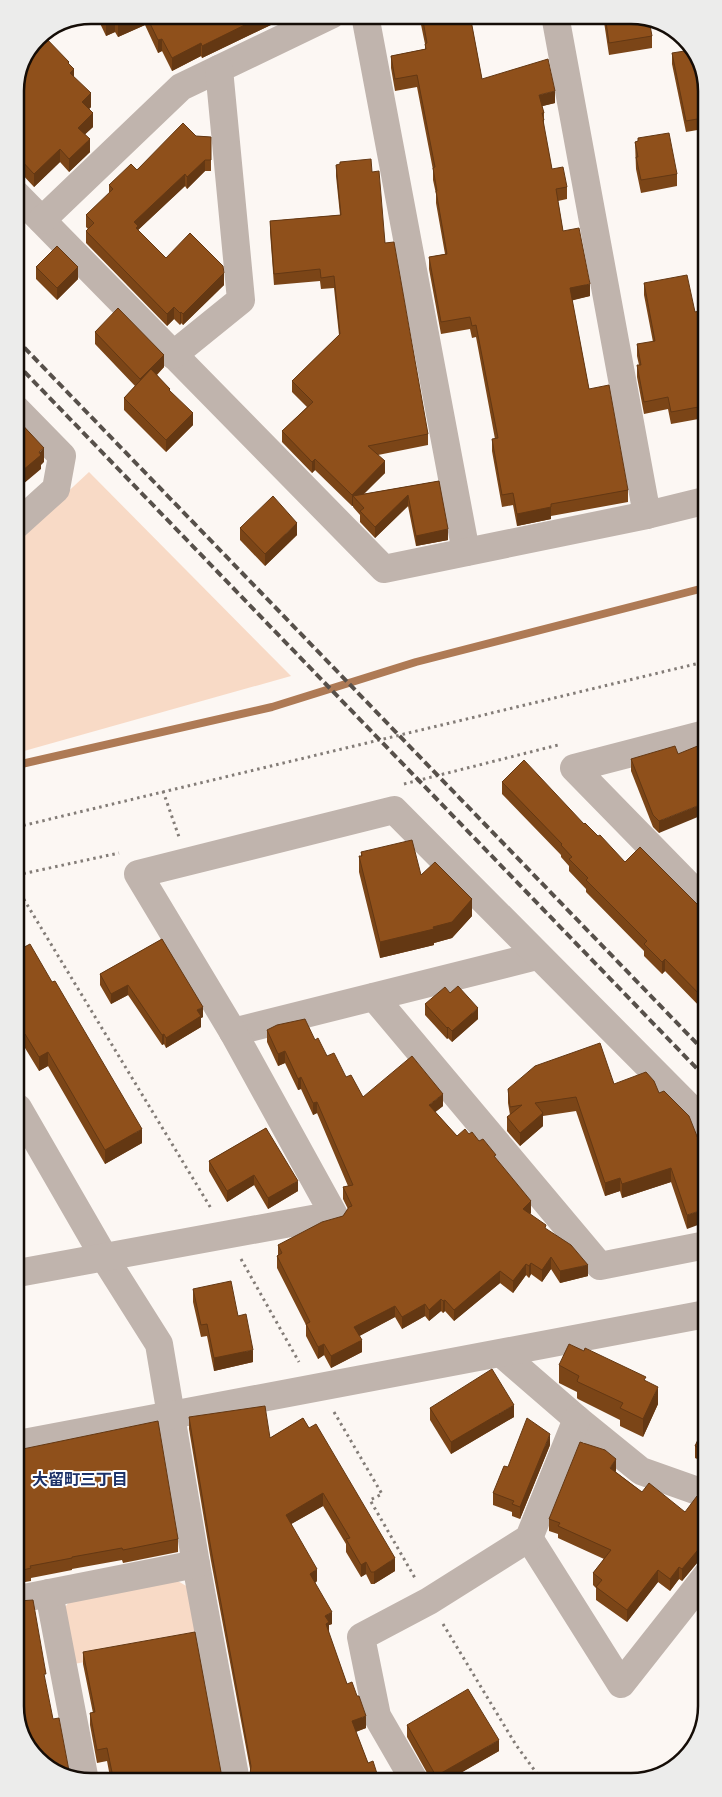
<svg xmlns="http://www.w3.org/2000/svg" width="722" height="1797" font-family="Poppins,'Noto Sans JP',sans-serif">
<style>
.green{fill:#f8dac6}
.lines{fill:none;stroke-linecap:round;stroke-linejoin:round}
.stream{stroke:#ae7a55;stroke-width:8}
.path{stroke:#837c77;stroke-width:3;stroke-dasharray:2.5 4;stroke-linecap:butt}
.street{stroke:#c0b4ad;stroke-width:28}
.rail{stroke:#57504a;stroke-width:4;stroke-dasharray:8 4;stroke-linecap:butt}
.wall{fill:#7b4517}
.shaded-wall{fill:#643813}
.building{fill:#8f501b;stroke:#643813}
.labels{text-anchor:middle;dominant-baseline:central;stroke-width:4;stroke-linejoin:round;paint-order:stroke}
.neighbourhood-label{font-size:16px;font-weight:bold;fill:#1d3269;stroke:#fff}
.rim{fill:none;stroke:#150d07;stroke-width:2.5}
</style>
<rect width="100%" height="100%" fill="#fcf7f3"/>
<g class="green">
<path d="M89,472L291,676L17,753L16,540Z"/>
<path d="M176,1580L188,1587L198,1641L74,1664L64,1608L72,1599Z"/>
</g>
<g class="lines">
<path class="stream" d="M17,765L272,707L416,662L704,588"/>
<g class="path">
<path d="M404,784L558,745"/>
<path d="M163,791L179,837"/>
<path d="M17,827L704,662"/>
<path d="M17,875L119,853"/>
<path d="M17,888L212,1210"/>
<path d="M241,1259L299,1362"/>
<path d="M334,1412L382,1494L370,1500L415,1578"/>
<path d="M443,1624L516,1745L541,1779"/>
</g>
<g class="street">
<path d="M365,15L466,552"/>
<path d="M555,15L647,515"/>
<path d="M15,193L384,569L647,515L704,501"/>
<path d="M42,220L181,87L331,15"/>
<path d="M173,355L241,300L219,69"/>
<path d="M16,409L62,456L56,489L16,525"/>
<path d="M705,734L574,768L705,902"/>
<path d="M374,997L600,1266L706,1245"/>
<path d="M233,1032L537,956"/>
<path d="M18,1108L104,1257L159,1344L196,1564L236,1781"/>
<path d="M18,1273L334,1215L233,1032L138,874L394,810L706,1124"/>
<path d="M502,1354L577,1419L641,1471L706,1494"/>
<path d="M18,1444L706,1314"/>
<path d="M529,1538L621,1684L707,1575"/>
<path d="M49,1593L85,1781"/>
<path d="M19,1599L196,1564"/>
<path d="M414,1780L377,1716L361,1637L429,1601L529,1538L577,1419"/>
</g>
<g class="rail">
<path d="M16,339L705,1052"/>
<path d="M16,363L705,1077"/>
</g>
</g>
<g class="wall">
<path d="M96,15H275V23L202,58L201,56L172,71L162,51L158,53L145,25L118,37L115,32L106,36Z"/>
<path d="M419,15H470L482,79L555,103L542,106L544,113V129L552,169L567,187V199L558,201L563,231L590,296L572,300L589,389L628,490V502L551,516V519L517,526L513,505L502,507L492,451V439H495L476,337L472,338L470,329L441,334L429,269V257L445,254L436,203V194L433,180V170L417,87L395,91L391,68V56L425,49V44Z"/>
<path d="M604,15H636L652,36V48L609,55L604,22Z"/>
<path d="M672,53L703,67V129L686,132L672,64Z"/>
<path d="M69,65L74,77L91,107L89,109L93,127L85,134L90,152L69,172L60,162L34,187L20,172L15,177V86Z"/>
<path d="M196,136L211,137V171H205L187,189L185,186L138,230L166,258L224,285L183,325L181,323L180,325L174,319L167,326L86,243V231L88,229L86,227V215L109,194V185Z"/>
<path d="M638,138L677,174V186L641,193L636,169L635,142L638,141Z"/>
<path d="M336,165L372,172L385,243L428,434V445L378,455L385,473L363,494L439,481L448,540L416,546L408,506L375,538L360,522V515L353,507V506H352L315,470L312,473L282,442V431L307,407L292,392V381L339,335L334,288L321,289L320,281L274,285L270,232V221L340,215L336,176Z"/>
<path d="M703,218L704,256L699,231V219Z"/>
<path d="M36,267L78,279L57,300L36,279Z"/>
<path d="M644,283L695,312L704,310V418L671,424L668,409L644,414L637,377V365H639L637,356V344L653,342L644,295Z"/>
<path d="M95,332L164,367L157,375L170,391L193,425L166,452L124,410V398L135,386L95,344Z"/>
<path d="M240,528L297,535L265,566L240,540Z"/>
<path d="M678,754L659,833L653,827L631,771V759Z"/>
<path d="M502,782L584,824L625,862L705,912V1012L665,971L662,974L644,956V951L586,892V889L569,871V866L561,857V855L502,794Z"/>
<path d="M361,852L421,875L472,916L452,938L434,943V945L380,958L359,872V856H361Z"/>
<path d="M162,939L203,1017L201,1018V1027L166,1048L164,1044L162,1045L128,995L111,1004L100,985V974Z"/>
<path d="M17,951L142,1143L105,1164L48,1066L39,1071L25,1048L17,1052Z"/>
<path d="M450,993L478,1019L452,1042L448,1038L447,1039L425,1015V1004Z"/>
<path d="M267,1030L315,1040L327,1056L363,1097L443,1106L435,1112L457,1136L469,1134L479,1141L496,1159L531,1213L530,1214L546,1229L588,1276L560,1283L551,1269L542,1282L531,1274L529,1278L526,1275L513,1293L500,1283L454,1321L445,1311L443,1313L441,1311L429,1321L425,1316L402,1329L395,1317L359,1336L362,1352L331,1368L324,1355L318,1359L306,1336V1325L277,1268V1256L278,1255V1245L343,1216L348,1209L343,1199V1187L348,1186L317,1113L313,1115L301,1089L298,1090L285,1063L278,1066L267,1042Z"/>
<path d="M614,1084L659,1093L689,1116L687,1229L671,1182L622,1198L620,1191L605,1196L576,1111L543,1116V1126L520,1146L507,1131V1117L510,1115L508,1103V1089Z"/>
<path d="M266,1128L298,1191L268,1209L254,1185L227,1202L209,1171V1161Z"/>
<path d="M193,1289L253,1362L214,1371L207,1336L201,1337L193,1302Z"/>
<path d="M559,1365L646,1381L658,1404L643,1437L620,1426V1420L578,1399L577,1398V1392L559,1383Z"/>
<path d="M430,1408L514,1417L451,1454L430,1420Z"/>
<path d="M189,1417L270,1438L303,1418L395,1571L374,1584H371L366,1574L361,1577L346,1552V1544L323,1506L291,1524L317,1581L315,1583L332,1624L329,1625V1634L347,1684L366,1728L356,1732L368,1763L251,1774L211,1561L189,1429Z"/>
<path d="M706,1423V1463L695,1458V1446Z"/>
<path d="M550,1445L520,1519L512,1516V1512L493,1505V1493L508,1467Z"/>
<path d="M18,1450L178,1539V1552L123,1563L122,1560L72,1569V1570L31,1578V1581L19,1583Z"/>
<path d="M616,1471V1472L642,1492L685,1512L706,1499L707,1551L682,1581L679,1579L670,1591L658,1582L627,1622L596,1600V1588L593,1585V1573L604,1559L558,1538V1534L549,1531V1519Z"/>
<path d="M83,1652L221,1772L224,1779L227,1781L111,1782L107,1761L97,1763L90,1725V1713H93L83,1664Z"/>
<path d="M407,1725L499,1751L450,1779L431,1780L407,1737Z"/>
</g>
<g class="shaded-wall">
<path d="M140,15H145V25L118,37V25Z"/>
<path d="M265,15H275V23L202,58V46Z"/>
<path d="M115,19V32L106,36V24Z"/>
<path d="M162,39V51L158,53V40Z"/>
<path d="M201,43V56L172,71V58Z"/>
<path d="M74,69V83L70,73Z"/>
<path d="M555,91V103L539,107V95Z"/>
<path d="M91,93V107L82,116V102Z"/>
<path d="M93,113V127L78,141V128Z"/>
<path d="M90,139V152L69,172V159Z"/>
<path d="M60,149V162L34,187V174Z"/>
<path d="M20,159V172L15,177V163Z"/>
<path d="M205,160V171L187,189V177Z"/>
<path d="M185,174V186L136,232L134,222Z"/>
<path d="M78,267V279L57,300V288Z"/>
<path d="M224,273V285L183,325V314Z"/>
<path d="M590,284V296L570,301V288Z"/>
<path d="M174,307V319L167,326V314Z"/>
<path d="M181,312V323L180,325V313Z"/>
<path d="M164,355V367L140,391V379Z"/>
<path d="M193,413V425L166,452V440Z"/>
<path d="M44,448V462L41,465V469L16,490V476Z"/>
<path d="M315,459V470L312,473V462Z"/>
<path d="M385,461V473L357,501L353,496V506H352V495Z"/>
<path d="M408,495V506L375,538V527Z"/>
<path d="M551,507V519L517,526V514Z"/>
<path d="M297,523V535L265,566V554Z"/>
<path d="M448,529V540L416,546V536Z"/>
<path d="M705,803V814L659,833V821Z"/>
<path d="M472,899V916L452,938L434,943V945L380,958V942L433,927Z"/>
<path d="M665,959V971L662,974V962Z"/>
<path d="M128,985V995L111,1004V994Z"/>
<path d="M203,1007V1017L201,1018V1027L166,1048V1038L197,1010Z"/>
<path d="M478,1008V1019L452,1042V1031Z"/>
<path d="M448,1027V1038L447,1039V1028Z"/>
<path d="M25,1034V1048L17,1052V1038Z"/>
<path d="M164,1034V1044L162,1045V1035Z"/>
<path d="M285,1051V1063L278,1066V1054Z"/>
<path d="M48,1052V1066L39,1071V1057Z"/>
<path d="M301,1077V1089L298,1090V1079Z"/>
<path d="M443,1094V1106L429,1117V1105Z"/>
<path d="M317,1102V1113L313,1115V1103Z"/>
<path d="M543,1113V1126L520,1146V1133Z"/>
<path d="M142,1129V1143L105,1164V1150Z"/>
<path d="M671,1168V1182L622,1198V1184Z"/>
<path d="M254,1175V1185L227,1202V1191Z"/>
<path d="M620,1178V1191L605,1196V1183Z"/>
<path d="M298,1181V1191L268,1209V1198Z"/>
<path d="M531,1201V1213L523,1221V1209Z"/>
<path d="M706,1209V1222L687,1229V1215Z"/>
<path d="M551,1257V1269L542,1282V1270Z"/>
<path d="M531,1263V1274L529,1278V1266Z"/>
<path d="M526,1264V1275L513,1293V1281Z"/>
<path d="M588,1265V1276L560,1283V1271Z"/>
<path d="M500,1271V1283L454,1321V1310Z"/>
<path d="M441,1299V1311L429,1321V1310Z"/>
<path d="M445,1300V1311L443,1313V1301Z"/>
<path d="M425,1304V1316L402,1329V1317Z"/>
<path d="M395,1306V1317L354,1339V1327Z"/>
<path d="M362,1340V1352L331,1368V1356Z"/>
<path d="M324,1344V1355L318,1359V1347Z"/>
<path d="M253,1350V1362L214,1371V1358Z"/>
<path d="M658,1387V1404L643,1437V1419Z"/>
<path d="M514,1405V1417L451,1454V1442Z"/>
<path d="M550,1434V1445L520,1519V1507Z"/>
<path d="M616,1459V1471L610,1480V1468Z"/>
<path d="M323,1493V1506L286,1527V1515Z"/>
<path d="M707,1539V1551L682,1581V1569Z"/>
<path d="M395,1558V1571L374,1584V1572Z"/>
<path d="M366,1562V1574L361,1577V1565Z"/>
<path d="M679,1567V1579L670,1591V1579Z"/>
<path d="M317,1569V1581L310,1586V1574Z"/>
<path d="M658,1570V1582L627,1622V1610Z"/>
<path d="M332,1612V1624L329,1625V1634L326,1636L325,1616Z"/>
<path d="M366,1716V1728L352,1733V1721Z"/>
<path d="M499,1740V1751L450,1779L436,1780V1776Z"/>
</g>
<g class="building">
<path d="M102,15H140L118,25L115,19L106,24Z"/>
<path d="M146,15H265L202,46L201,43L172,58L162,39L158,40Z"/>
<path d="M422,15H470L482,79L548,59L555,91L539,95L544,113H542L544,120H543L552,169L563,167L567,187L556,189L563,231L579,228L590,284L570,288L589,389L609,385L628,490L551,504V507L517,514L513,493L502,495L492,439L498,438L476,325L472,326L470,317L441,322L429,257L447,254L436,191H437L433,168L435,167L417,75L395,79L391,56L426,49L425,44L427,43Z"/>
<path d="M605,15H636L649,20L652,36L609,43Z"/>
<path d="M43,35L69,62L68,63L74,69L70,73L91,93L82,102L93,113L78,128L90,139L69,159L60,149L34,174L20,159L15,163V86L38,37Z"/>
<path d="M691,50L703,67V118L686,121L672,53Z"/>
<path d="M183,123L196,136L211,137V160H205L187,177L185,174L134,222L138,226L136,228L166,258L190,233L223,266L224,273L183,314L181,312L180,313L174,307L167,314L86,231L94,223L86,215L113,189L109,185L131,164L137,170Z"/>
<path d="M669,133L677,174L641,180L636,157H638L635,142L638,141V138Z"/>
<path d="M371,159L372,172L379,171L385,243L394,242L428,434L368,446L385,461L352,495L315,459L312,462L282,431L313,402L292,381L340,334L334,276L321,278L320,269L274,274L270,221L341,215L336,165L340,164V162Z"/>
<path d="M703,218V244L699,219Z"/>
<path d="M57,246L78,267L57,288L36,267Z"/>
<path d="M687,275L695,312L704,310V406L671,412L668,397L644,402L637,365H641L637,344L655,341L644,283Z"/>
<path d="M118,308L164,355L140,379L95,332Z"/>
<path d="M151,369L170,389L169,390L193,413L166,440L124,398Z"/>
<path d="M16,418L44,448L39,452L41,455L16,476Z"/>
<path d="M439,481L448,529L416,536L408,495L375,527L360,511L364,508L353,496Z"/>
<path d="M273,496L297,523L265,554L240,528Z"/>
<path d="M705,743V803L659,821L653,815L631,759L675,746L678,754Z"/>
<path d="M524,760L584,824L585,823L598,836L600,835L625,862L640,847L705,912V940L703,942L705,943V1000L665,959L662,962L644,944L647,941L586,880L588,878L569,859L572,857L561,845L562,844L502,782Z"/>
<path d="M412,840L421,875L435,862L472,899L452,922L433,927L434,929L380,942L359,856H362L361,852Z"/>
<path d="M162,939L203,1007L197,1010L201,1016L166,1038L164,1034L162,1035L128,985L111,994L100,974Z"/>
<path d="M30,944L52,982L55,981L142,1129L105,1150L48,1052L39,1057L25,1034L17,1038V951Z"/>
<path d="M458,986L478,1008L452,1031L448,1027L447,1028L425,1004L445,987L450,993Z"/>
<path d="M305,1019L315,1040L318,1038L327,1056L334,1053L346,1077L351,1075L363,1097L412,1056L443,1094L429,1105L457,1136L465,1129L469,1134L472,1132L479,1141L483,1139L496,1155L494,1156L531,1201L523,1209L546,1225L545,1228L571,1245L588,1265L560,1271L551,1257L542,1270L531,1263L529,1266L526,1264L513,1281L500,1271L454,1310L445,1300L443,1301L441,1299L429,1310L425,1304L402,1317L395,1306L354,1327L362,1340L331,1356L324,1344L318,1347L306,1324L310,1322L277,1256L282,1253L278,1245L322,1222L343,1216L349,1207L352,1206L343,1187L353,1185L317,1102L313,1103L301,1077L298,1079L285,1051L278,1054L267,1030L277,1025Z"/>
<path d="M600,1043L614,1084L646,1072L654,1081L659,1093L664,1091L689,1116L706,1159V1209L687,1215L671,1168L622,1184L620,1178L605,1183L576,1097L535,1103L543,1113L520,1133L507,1117L522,1105L510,1107L508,1089L535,1066Z"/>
<path d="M266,1128L298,1181L268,1198L254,1175L227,1191L209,1161Z"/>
<path d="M231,1281L238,1316L246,1314L253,1350L214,1358L207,1324L201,1325L193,1289Z"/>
<path d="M569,1344L584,1351L585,1348L646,1377L644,1380L658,1387L643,1419L620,1408L623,1403L578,1382L577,1381L579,1376L559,1365Z"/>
<path d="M492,1369L514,1405L451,1442L430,1408Z"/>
<path d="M265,1406L270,1438L303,1418L309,1428L316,1424L395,1558L374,1572H371L366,1562L361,1565L346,1539L350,1538L323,1493L286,1515L317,1569L310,1574L332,1612L325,1616L329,1622L326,1624L347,1684L352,1682L357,1696H359L366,1716L352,1721L368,1763L373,1761L379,1780L246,1781L250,1774L251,1766L211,1549L189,1417Z"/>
<path d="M527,1418L550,1434L520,1507L512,1504L514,1501L493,1493L504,1466L508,1467Z"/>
<path d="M158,1421L178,1539L123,1550L122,1548L72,1557V1558L30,1566L31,1568L19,1571L18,1450Z"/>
<path d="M706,1423V1451L695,1446Z"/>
<path d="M580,1442L605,1450L616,1459L610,1468L642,1492L649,1483L685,1512L697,1496L703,1497L706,1499L707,1539L682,1569L679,1567L670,1579L658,1570L627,1610L596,1587L602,1580L593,1573L611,1550L558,1526L560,1523L549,1519Z"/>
<path d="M33,1600L46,1674H44L53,1719L59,1718L70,1776L45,1766L19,1730V1601Z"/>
<path d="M195,1632L221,1772L224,1779L227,1781L114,1782L107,1748L97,1750L90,1713L95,1712L83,1652Z"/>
<path d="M468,1689L499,1740L436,1776L407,1725Z"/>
<path d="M400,1774L402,1780H382Z"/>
</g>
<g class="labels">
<g class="neighbourhood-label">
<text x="80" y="1479">大留町三丁目</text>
</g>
</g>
<path d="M0 0H722V1797H0ZM91 24H631A67 67 0 0 1 698 91V1706A67 67 0 0 1 631 1773H91A67 67 0 0 1 24 1706V91A67 67 0 0 1 91 24Z" fill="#ececeb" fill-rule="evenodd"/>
<path class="rim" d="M91 24H631A67 67 0 0 1 698 91V1706A67 67 0 0 1 631 1773H91A67 67 0 0 1 24 1706V91A67 67 0 0 1 91 24Z"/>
</svg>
